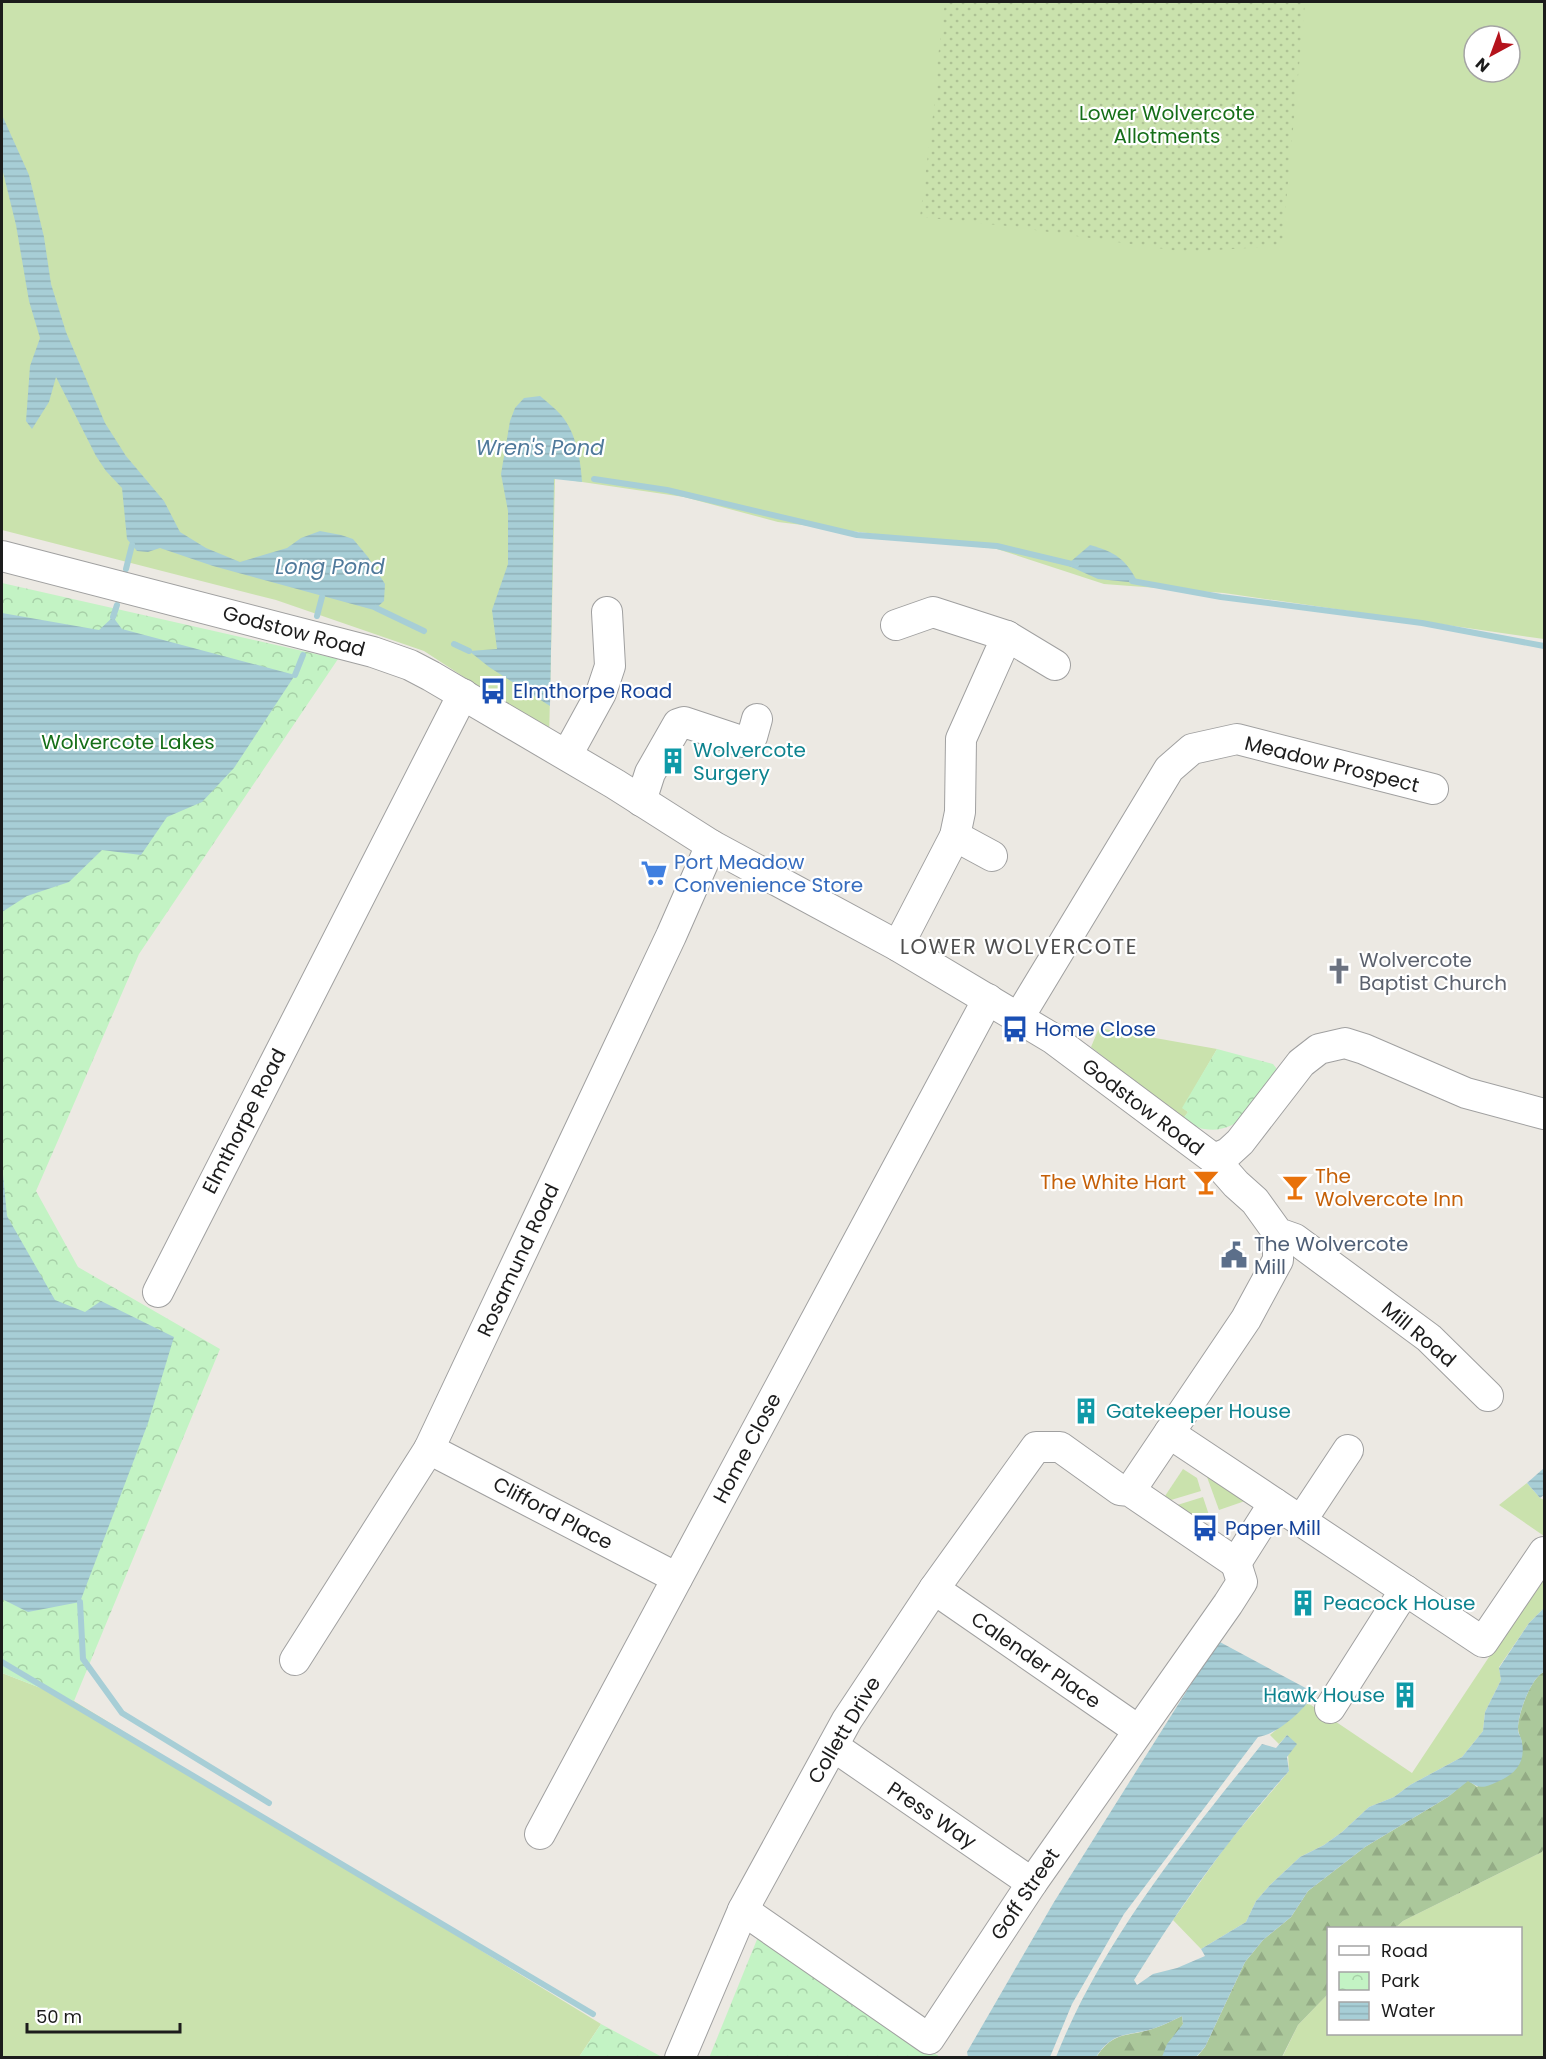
<svg xmlns="http://www.w3.org/2000/svg" width="1546" height="2059" font-family="Poppins,sans-serif">
<style>
.grass{fill:#cae2ad;fill-rule:evenodd}
.forest{fill:url(#forest-firs)}
.park{fill:url(#park-crowns)}
.garden{fill:url(#garden-dots)}
.water{fill:url(#water-rules)}
.lines{fill:none;stroke-linecap:round;stroke-linejoin:round}
.stream{stroke:#a7ced6;stroke-width:6}
.minor-casing{stroke:#a0a0a0;stroke-width:32}
.minor{stroke:#fff;stroke-width:30}
.labels{text-anchor:middle;dominant-baseline:central;stroke-width:4.5;stroke-linejoin:round;paint-order:stroke}
.park-label{font-size:20px;fill:#156e18;stroke:#fff}
.street-label{font-size:20px;fill:#1c1c1c;stroke:#fff}
.transit-label{font-size:20px;fill:#164399;stroke:#fff;text-anchor:start}
.culture-label{font-size:20px;fill:#0d838f;stroke:#fff;text-anchor:start}
.shop-label{font-size:20px;fill:#366cbe;stroke:#fff;text-anchor:start}
.worship-label{font-size:20px;fill:#5b616d;stroke:#fff;text-anchor:start}
.food-label{font-size:20px;fill:#c56008;stroke:#fff;text-anchor:start}
.service-label{font-size:20px;fill:#4e5e75;stroke:#fff;text-anchor:start}
.water-label{font-size:21px;font-style:italic;fill:#4f799b;stroke:#fff}
.neighbourhood-label{font-size:21px;letter-spacing:1.5px;fill:#4f4f4f;stroke:#fff}
</style>
<defs>
<pattern id="forest-firs" width="22" height="20" patternUnits="userSpaceOnUse" patternTransform="scale(1.5)"><rect width="22" height="20" fill="#abc89b"/><path d="M5 1l3.5 6h-7zM16 11l3.5 6h-7z" fill="#93ab85"/></pattern>
<pattern id="park-crowns" width="20" height="18" patternUnits="userSpaceOnUse" patternTransform="scale(1.5)"><rect width="20" height="18" fill="#c3f3c4"/><path d="M2 6a3 3 0 1 1 6 0M12 15a3 3 0 1 1 6 0" fill="none" stroke="#a7d0a8"/></pattern>
<pattern id="garden-dots" width="8" height="8" patternUnits="userSpaceOnUse" patternTransform="scale(1.5)"><rect width="8" height="8" fill="#cae2ad"/><path d="M2 2h.1M6 6h.1" fill="none" stroke="#adc194" stroke-width="1.8" stroke-linecap="round"/></pattern>
<pattern id="water-rules" width="6" height="5" patternUnits="userSpaceOnUse" patternTransform="scale(1.5)"><rect width="6" height="5" fill="#a7ced6"/><path d="M0 2.5h6" fill="none" stroke="#8fb0b7"/></pattern>
</defs>
<rect width="100%" height="100%" fill="#ece9e3"/>
<g class="grass">
<path d="M2,2H1544V639L1224,593L1104,584L997,549L778,522L684,497L555,478L549,740L467,679L424,651L276,600L2,530ZM1474,36H1510V72H1474Z"/>
<path d="M1099,1028L1217,1049L1183,1108L1188,1112L1183,1119L1091,1047Z"/>
<path d="M1183,1469L1197,1478L1201,1491L1171,1500L1165,1496Z"/>
<path d="M1210,1476L1245,1501L1219,1510L1207,1477Z"/>
<path d="M1527,1483L1540,1498L1544,1500V1536L1499,1505Z"/>
<path d="M1203,1497L1209,1515L1193,1519L1174,1506Z"/>
<path d="M1544,1574V1608L1529,1623L1499,1667L1501,1680L1485,1712L1483,1731L1462,1757L1410,1785L1394,1797L1369,1807L1342,1832L1324,1845L1300,1857L1270,1885L1256,1901L1246,1922L1201,1949L1173,1920L1228,1843L1289,1771L1287,1735L1279,1744L1270,1735L1308,1703L1412,1773Z"/>
<path d="M2,1673L74,1701L601,2024L579,2057H2Z"/>
<path d="M1544,1848V2057L1282,2058L1298,2025L1328,1994V2034H1520V1928H1395L1403,1921L1542,1852Z"/>
</g>
<g class="forest">
<path d="M1544,1672V1848L1542,1852L1403,1921L1395,1928H1328V1994L1298,2025L1282,2057L1196,2058L1205,2047L1245,1962L1263,1940L1291,1917L1308,1891L1365,1847L1448,1797L1468,1780L1477,1787L1522,1743C1521,1738 1518,1733 1518,1728C1518,1714 1531,1677 1544,1672Z"/>
<path d="M1182,2016L1183,2024L1162,2057L1096,2058C1114,2029 1128,2038 1155,2028C1164,2025 1173,2020 1182,2016Z"/>
</g>
<g class="park">
<path d="M2,583L338,659L139,954L36,1191L78,1267L220,1349L74,1701L2,1673Z"/>
<path d="M1217,1049L1273,1064L1280,1073C1262,1097 1241,1136 1204,1129C1197,1128 1190,1123 1183,1119L1188,1112L1182,1108Z"/>
<path d="M758,1937L940,2057L709,2058Z"/>
<path d="M601,2024L662,2057H579Z"/>
</g>
<path class="garden" d="M945,2H1305L1282,246L1185,252L1007,226L920,217L936,91V73Z"/>
<g class="water">
<path d="M2,115L29,175L44,237L51,284L66,332L105,423L126,456L164,501L180,532L206,548L240,562L287,548L301,538L320,531L341,535L353,539L368,557L385,584L384,601L374,610L213,566L160,548L148,552L137,551L127,539L122,488L106,471L96,456L56,377L49,402L32,429L26,421L30,366L40,338L29,301L16,225L2,168Z"/>
<path d="M540,396C547,402 555,408 561,415C576,432 581,461 582,482L554,479L550,706L489,667L469,651L497,649L492,610L508,564V511L501,474L510,421L515,408L524,398Z"/>
<path d="M1090,545C1115,552 1126,559 1138,583L1098,579L1069,566V563Z"/>
<path d="M2,613L99,630L113,617L122,629L295,675L234,768L202,802L167,817L141,855L102,850L69,882L27,896L2,912Z"/>
<path d="M2,1164L7,1216L55,1300L85,1312L101,1301L174,1337L148,1423L80,1602L28,1612L2,1599Z"/>
<path d="M1544,1468V1495L1540,1498L1527,1483Z"/>
<path d="M1544,1608V1672C1531,1677 1517,1716 1518,1730C1518,1734 1522,1738 1522,1743C1526,1763 1514,1775 1497,1782C1484,1788 1480,1789 1468,1781L1448,1797L1365,1847L1308,1891L1291,1917L1263,1940L1245,1962L1205,2047L1196,2057H1162L1167,2044L1183,2024L1182,2016C1173,2020 1164,2025 1155,2028C1127,2037 1114,2030 1096,2057H1056C1102,1941 1184,1841 1262,1744L1276,1748L1287,1735L1297,1744L1287,1757L1289,1771C1231,1835 1180,1906 1134,1980L1137,1985L1153,1974L1177,1968L1205,1956L1201,1949L1246,1922L1256,1901L1270,1885L1300,1857L1324,1845L1342,1832L1369,1807L1394,1797L1410,1785L1462,1757L1483,1731L1485,1712L1501,1680L1499,1668L1529,1623Z"/>
<path d="M1218,1641L1315,1693C1304,1710 1278,1734 1258,1737L1124,1914L1072,2004L1050,2057H968L967,2052L1054,1902Z"/>
</g>
<g class="lines">
<g class="stream">
<path d="M594,479L667,490L857,535L997,546L1076,565"/>
<path d="M126,569L132,545"/>
<path d="M1132,581L1221,597L1422,623L1544,646"/>
<path d="M376,608L424,631"/>
<path d="M317,616L322,597"/>
<path d="M113,617L117,605"/>
<path d="M454,644L469,651"/>
<path d="M295,675L303,655"/>
<path d="M80,1602L83,1659L122,1713L269,1803"/>
<path d="M2,1662L593,2014"/>
</g>
<g class="minor-casing">
<g id="minor">
<path d="M2,556L373,652L410,665L431,676L615,784L711,845L898,946L1052,1038L1214,1159L1236,1184L1255,1201L1278,1233L1295,1239L1429,1338L1488,1396"/>
<path d="M896,625L933,612L1007,636L961,739L960,812L955,836L898,946"/>
<path d="M1007,636L1055,665"/>
<path d="M567,755L601,693L610,666L607,612"/>
<path d="M641,801L650,773L678,724L684,722L744,742L752,737L757,719"/>
<path d="M955,836L992,856"/>
<path d="M1019,1017L1169,769L1192,749L1237,739L1433,789"/>
<path d="M1214,1159L1228,1153L1240,1142L1301,1063L1319,1049L1345,1043L1364,1049L1466,1093L1544,1114"/>
<path d="M158,1292L463,694"/>
<path d="M1169,1433L1483,1642L1544,1552"/>
<path d="M429,1449L677,1578"/>
<path d="M1130,1491L1246,1319L1278,1260V1233"/>
<path d="M1301,1521L1348,1450"/>
<path d="M1236,1563L1274,1503"/>
<path d="M934,1589L1138,1730"/>
<path d="M295,1660L429,1449L671,936L711,845"/>
<path d="M1330,1708L1405,1590"/>
<path d="M833,1746L1032,1883"/>
<path d="M540,1834L988,999"/>
<path d="M743,1910L929,2039L1032,1883L1228,1604L1242,1582L1236,1563"/>
<path d="M680,2058L743,1910L847,1720L934,1589L1036,1447H1060L1120,1490L1130,1491L1236,1563"/>
</g>
</g>
<use href="#minor" class="minor"/>
</g>
<defs>
<g id="bus-bare" transform="scale(2.07)"><path d="M-5-6H5V4H4V6H2V4H-2V6H-4V4H-5ZM-3.5-4V0h7V-4ZM-3.5 1.2v1.5H-2V1.2ZM2 1.2v1.5H3.5V1.2Z" fill="#1a4fb4" stroke="#fff" stroke-width="2.5" paint-order="stroke"/></g>
<g id="building-bare" transform="scale(2.07)"><path d="M-4-6H4V6H1V3H-1V6H-4ZM-2.5-4.3h1.7v1.8h-1.7ZM.8-4.3h1.7v1.8H.8ZM-2.5-1h1.7V.8h-1.7ZM.8-1h1.7V.8H.8Z" fill="#0f9aa8" stroke="#fff" stroke-width="2.5" paint-order="stroke"/></g>
<g id="supermarket-bare" transform="scale(2.07)"><path d="M-6-5.5h2.5l.6 2H6L4.5 2H-2.5L-4.4-4H-6ZM-1.5 3.2a1.3 1.3 0 1 0 .1 0ZM3 3.2a1.3 1.3 0 1 0 .1 0Z" fill="#3f7fe0" stroke="#fff" stroke-width="2.5" paint-order="stroke"/></g>
<g id="church-bare" transform="scale(2.07)"><path d="M-1.2-6h2.4v3.5h3.3v2.4h-3.3V6h-2.4V-.1h-3.3v-2.4h3.3Z" fill="#6b7280" stroke="#fff" stroke-width="2.5" paint-order="stroke"/></g>
<g id="bar-bare" transform="scale(2.07)"><path d="M-6-5H6L.8 .8V4.5H3.5V6h-7V4.5H-.8V.8Z" fill="#e8710a" stroke="#fff" stroke-width="2.5" paint-order="stroke"/></g>
<g id="civic-bare" transform="scale(2.07)"><path d="M-.6-6.5H3V-4.5H.6V-3L4-1V1h2V6H-6V1h2V-1L-.6-3ZM-1.2 2.5V6h2.4V2.5Z" fill="#5c6f8a" stroke="#fff" stroke-width="2.5" paint-order="stroke"/></g>
</defs>
<g fill-rule="evenodd">
<use href="#bus-bare" x="493" y="691"/>
<use href="#building-bare" x="673" y="761"/>
<use href="#supermarket-bare" x="654" y="873"/>
<use href="#church-bare" x="1339" y="971"/>
<use href="#bus-bare" x="1015" y="1029"/>
<use href="#bar-bare" x="1206" y="1182"/>
<use href="#bar-bare" x="1295" y="1187"/>
<use href="#civic-bare" x="1234" y="1255"/>
<use href="#building-bare" x="1086" y="1411"/>
<use href="#bus-bare" x="1205" y="1528"/>
<use href="#building-bare" x="1303" y="1603"/>
<use href="#building-bare" x="1405" y="1695"/>
</g>
<g class="labels">
<g class="park-label">
<text x="1167" y="113">Lower Wolvercote<tspan x="1167" dy="23">Allotments</tspan></text>
<text x="128" y="742">Wolvercote Lakes</text>
</g>
<g class="street-label">
<text transform="translate(294 631) rotate(15)">Godstow Road</text>
<text transform="translate(1332 764) rotate(14)">Meadow Prospect</text>
<text transform="translate(1143 1107) rotate(37)">Godstow Road</text>
<text transform="translate(244 1121) rotate(-63)">Elmthorpe Road</text>
<text transform="translate(518 1260) rotate(-65)">Rosamund Road</text>
<text transform="translate(1419 1334) rotate(40)">Mill Road</text>
<text transform="translate(747 1448) rotate(-62)">Home Close</text>
<text transform="translate(553 1513) rotate(28)">Clifford Place</text>
<text transform="translate(1036 1660) rotate(35)">Calender Place</text>
<text transform="translate(844 1730) rotate(-59)">Collett Drive</text>
<text transform="translate(932 1815) rotate(34)">Press Way</text>
<text transform="translate(1025 1894) rotate(-56)">Goff Street</text>
</g>
<g class="transit-label">
<text x="513" y="691">Elmthorpe Road</text>
<text x="1035" y="1029">Home Close</text>
<text x="1225" y="1528">Paper Mill</text>
</g>
<g class="culture-label">
<text x="693" y="750">Wolvercote<tspan x="693" dy="23">Surgery</tspan></text>
<text x="1106" y="1411">Gatekeeper House</text>
<text x="1323" y="1603">Peacock House</text>
<text x="1385" y="1695" text-anchor="end">Hawk House</text>
</g>
<g class="shop-label">
<text x="674" y="862">Port Meadow<tspan x="674" dy="23">Convenience Store</tspan></text>
</g>
<g class="worship-label">
<text x="1359" y="960">Wolvercote<tspan x="1359" dy="23">Baptist Church</tspan></text>
</g>
<g class="food-label">
<text x="1315" y="1176">The<tspan x="1315" dy="23">Wolvercote Inn</tspan></text>
<text x="1186" y="1182" text-anchor="end">The White Hart</text>
</g>
<g class="service-label">
<text x="1254" y="1244">The Wolvercote<tspan x="1254" dy="23">Mill</tspan></text>
</g>
<g class="water-label">
<text x="540" y="447">Wren's Pond</text>
<text x="330" y="566">Long Pond</text>
</g>
<g class="neighbourhood-label">
<text x="1019" y="946">LOWER WOLVERCOTE</text>
</g>
</g>
<rect width="1546" height="2059" fill="none" stroke="#1c1c1c" stroke-width="6"/>
<rect x="1327" y="1927" width="195" height="108" fill="#ffffff" stroke="#a4a4a4" stroke-width="1.5"/>
<rect x="1339" y="1946" width="30" height="9" fill="#ffffff" stroke="#a4a4a4" stroke-width="1.5"/>
<text x="1381" y="1957" font-size="18" fill="#1c1c1c">Road</text>
<rect x="1339" y="1972" width="30" height="18" fill="url(#park-crowns)" stroke="#a4a4a4" stroke-width="1.5"/>
<text x="1381" y="1987" font-size="18" fill="#1c1c1c">Park</text>
<rect x="1339" y="2002" width="30" height="18" fill="url(#water-rules)" stroke="#a4a4a4" stroke-width="1.5"/>
<text x="1381" y="2017" font-size="18" fill="#1c1c1c">Water</text>
<g transform="translate(1492 54) rotate(221)"><circle r="28" fill="#ffffff" stroke="#a4a4a4" stroke-width="1.5"/>
<path d="M0-4.5L10 22L0 15L-10 22Z" fill="#b5131c"/>
<text y="-9" font-size="16" font-weight="bold" text-anchor="middle" fill="#1c1c1c">N</text>
</g>
<path d="M27 2023v9h153v-9" fill="none" stroke="#1c1c1c" stroke-width="3"/>
<text x="36" y="2023" font-size="18" fill="#1c1c1c" stroke="#ffffff" stroke-width="4.5" paint-order="stroke">50 m</text>
</svg>
